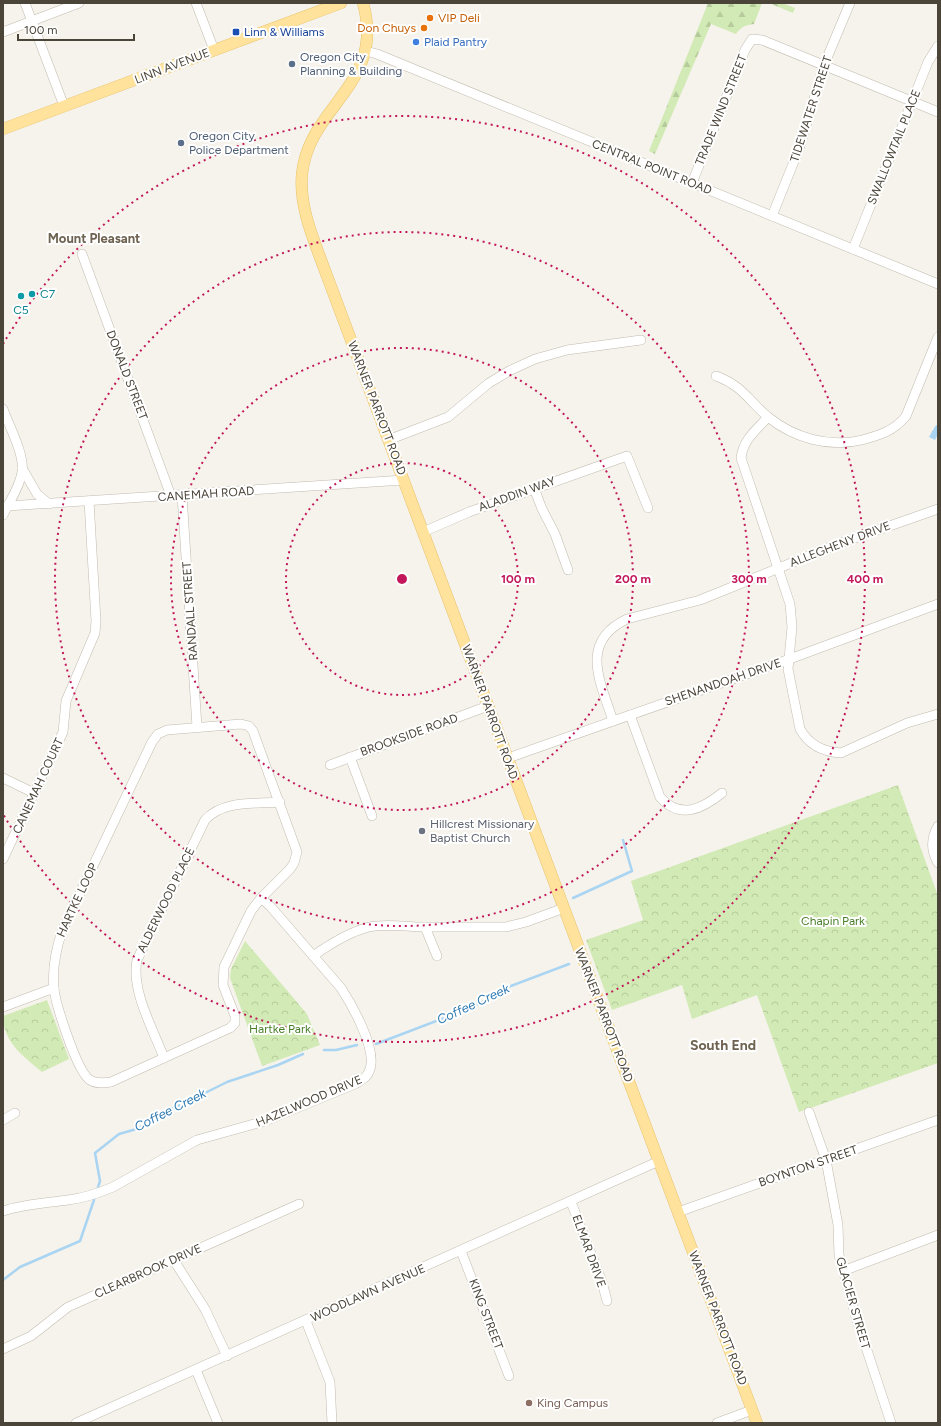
<svg xmlns="http://www.w3.org/2000/svg" width="941" height="1426" font-family="Figtree,sans-serif">
<style>
.forest{fill:url(#forest-firs)}
.park{fill:url(#park-crowns)}
.water{fill:url(#water-ripples)}
.lines{fill:none;stroke-linecap:round;stroke-linejoin:round}
.stream{stroke:#a9d4f2;stroke-width:2.5}
.minor-casing{stroke:#c2bbae;stroke-width:10}
.major-casing{stroke:#e6c16a;stroke-width:12}
.minor{stroke:#fff;stroke-width:9}
.major{stroke:#ffe39c;stroke-width:11}
.ring{fill:none;stroke:#c2185b;stroke-width:2;stroke-dasharray:2 4}
.food-dot{fill:#e8710a;stroke:#fff;stroke-width:1.5}
.transit-dot{fill:#1a4fb4;stroke:#fff;stroke-width:1.5}
.shop-dot{fill:#3f7fe0;stroke:#fff;stroke-width:1.5}
.service-dot{fill:#5c6f8a;stroke:#fff;stroke-width:1.5}
.culture-dot{fill:#0f9aa8;stroke:#fff;stroke-width:1.5}
.worship-dot{fill:#6b7280;stroke:#fff;stroke-width:1.5}
.education-dot{fill:#8d6e63;stroke:#fff;stroke-width:1.5}
.labels{text-anchor:middle;dominant-baseline:central;stroke-width:4;stroke-linejoin:round;paint-order:stroke}
.food-label{font-size:12px;fill:#c56008;stroke:#fff;text-anchor:start}
.transit-label{font-size:12px;fill:#164399;stroke:#fff;text-anchor:start}
.shop-label{font-size:12px;fill:#366cbe;stroke:#fff;text-anchor:start}
.service-label{font-size:12px;fill:#4e5e75;stroke:#fff;text-anchor:start}
.street-label{font-size:12px;fill:#4b4439;stroke:#fff}
.culture-label{font-size:12px;fill:#0d838f;stroke:#fff;text-anchor:start}
.worship-label{font-size:12px;fill:#5b616d;stroke:#fff;text-anchor:start}
.park-label{font-size:12px;fill:#4a7f2a;stroke:#fff}
.education-label{font-size:12px;fill:#785e54;stroke:#fff;text-anchor:start}
.neighbourhood-label{font-size:13px;font-weight:bold;fill:#6e6250;stroke:#fff}
.water-label{font-size:13px;font-style:italic;fill:#2e7ab2;stroke:#fff}
.quarter-label{font-size:14px;font-weight:bold;fill:#6e6250;stroke:#fff}
.centre{fill:#c2185b;stroke:#fff;stroke-width:2}
.ring-label{font-size:12px;text-anchor:middle;font-weight:bold;fill:#c2185b;stroke:#fff;stroke-width:4;stroke-linejoin:round;paint-order:stroke}
</style>
<defs>
<pattern id="forest-firs" width="22" height="20" patternUnits="userSpaceOnUse"><rect width="22" height="20" fill="#d2eab5"/><path d="M5 1l3.5 6h-7zM16 11l3.5 6h-7z" fill="#b6ca9c"/></pattern>
<pattern id="park-crowns" width="20" height="18" patternUnits="userSpaceOnUse"><rect width="20" height="18" fill="#d2eab5"/><path d="M2 6a3 3 0 1 1 6 0M12 15a3 3 0 1 1 6 0" fill="none" stroke="#b6ca9c"/></pattern>
<pattern id="water-ripples" width="26" height="14" patternUnits="userSpaceOnUse"><rect width="26" height="14" fill="#a9d4f2"/><path d="M2 4q2-2 4 0t4 0M15 11q2-2 4 0t4 0" fill="none" stroke="#8caec5"/></pattern>
</defs>
<rect width="100%" height="100%" fill="#f6f3ec"/>
<g class="forest">
<path d="M708,3H762L754,24C745,25 741,27 736,34L711,24L655,154L649,151Z"/>
<path d="M769,3H782L795,8L793,13Z"/>
</g>
<g class="park">
<path d="M898,785L938,896V1063L799,1112L757,995L692,1019L682,985L612,1010L586,940L643,920L631,881Z"/>
<path d="M245,941L307,1014L320,1045L262,1066L230,978L231,969Z"/>
<path d="M47,1000L69,1059L42,1072C24,1057 3,1042 3,1016Z"/>
</g>
<path class="water" d="M936,425L938,426V434L935,440L929,437Z"/>
<g class="lines">
<g class="stream">
<path d="M573,898L632,871L623,840"/>
<path d="M376,1044L465,1010L487,1000L508,987L569,964"/>
<path d="M324,1050H336L357,1045"/>
<path d="M98,1187L100,1181L95,1153L119,1134L140,1128L150,1118L183,1104L227,1082L278,1065L303,1054"/>
<path d="M3,1280L20,1267L80,1241L94,1200"/>
</g>
<g class="minor-casing">
<g id="minor">
<path d="M25,3L64,106"/>
<path d="M196,3L214,50"/>
<path d="M3,32L79,3"/>
<path d="M366,51L377,54L938,284"/>
<path d="M692,183L745,50L752,39L762,40L938,112"/>
<path d="M772,216L799,149L824,65L850,3"/>
<path d="M853,249L928,62L938,46"/>
<path d="M82,254L171,496"/>
<path d="M716,376C743,386 748,400 768,417C794,438 829,448 862,440C880,435 894,431 906,416L938,337"/>
<path d="M3,409C9,426 25,455 22,472C20,487 9,502 3,515"/>
<path d="M768,417C756,430 743,440 741,458L790,604L792,627L788,669L800,729C809,745 823,752 841,753L907,723L938,714"/>
<path d="M388,440L448,417L489,383L509,371L535,359L567,350L641,340"/>
<path d="M22,468L37,494L49,504"/>
<path d="M534,488L542,509L555,534L568,570"/>
<path d="M182,495L197,727"/>
<path d="M7,506L404,480"/>
<path d="M423,532L469,512L627,456L648,508"/>
<path d="M630,715L660,797C680,820 702,809 722,793"/>
<path d="M613,721C601,683 578,642 627,619L700,600L838,544L938,509"/>
<path d="M241,724L249,726L253,731L297,852L294,863L290,869L261,898L251,911L224,967L223,985L235,1016V1023L230,1028L111,1082C104,1083 96,1084 90,1080C77,1072 56,1005 54,989C52,970 56,949 62,931L152,742L158,734L167,730Z"/>
<path d="M350,757L372,816"/>
<path d="M508,758L787,660L938,604"/>
<path d="M330,765L488,706"/>
<path d="M3,778L34,793"/>
<path d="M938,826C931,838 931,851 938,863"/>
<path d="M3,859L63,732L66,701L95,633L96,621L89,501"/>
<path d="M425,927H506L526,922L564,908"/>
<path d="M313,956C330,944 349,932 369,927C386,923 407,927 425,927L437,956"/>
<path d="M3,1007L54,988"/>
<path d="M164,1058C153,1029 131,991 137,960L205,820C223,800 255,804 280,802"/>
<path d="M809,1112L826,1160L838,1225L839,1255L856,1317L891,1423"/>
<path d="M3,1120L15,1113"/>
<path d="M571,1202L602,1282L607,1301"/>
<path d="M3,1211C24,1204 46,1203 68,1200C84,1198 99,1193 113,1187L197,1140L265,1121L355,1084C362,1080 368,1077 370,1069C377,1049 352,1005 341,988L270,906L261,898"/>
<path d="M678,1212L938,1120"/>
<path d="M461,1251L509,1376"/>
<path d="M173,1259L205,1309L227,1356"/>
<path d="M843,1271L938,1235"/>
<path d="M306,1321L330,1382L332,1423"/>
<path d="M3,1349L31,1336L68,1307L299,1204"/>
<path d="M196,1370L218,1423"/>
<path d="M76,1423L659,1161"/>
<path d="M717,1423L752,1410"/>
</g>
</g>
<g class="major-casing">
<g id="major">
<path d="M363,3C386,85 309,105 302,174C299,206 313,238 324,268L757,1423"/>
<path d="M3,129L341,3"/>
</g>
</g>
<use href="#minor" class="minor"/>
<use href="#major" class="major"/>
</g>
<g class="ring">
<circle cx="402" cy="579" r="116"/>
<circle cx="402" cy="579" r="231"/>
<circle cx="402" cy="579" r="347"/>
<path d="M3 344A463 463 0 1 1 3 814"/>
</g>
<g class="food-dot">
<circle cx="430" cy="18" r="4"/>
<circle cx="424" cy="28" r="4"/>
</g>
<rect class="transit-dot" x="232" y="28" width="8" height="8" rx="2"/>
<circle class="shop-dot" cx="416" cy="42" r="4"/>
<g class="service-dot">
<circle cx="292" cy="64" r="4"/>
<circle cx="181" cy="143" r="4"/>
</g>
<g class="culture-dot">
<circle cx="32" cy="294" r="4"/>
<circle cx="21" cy="296" r="4"/>
</g>
<circle class="worship-dot" cx="422" cy="831" r="4"/>
<circle class="education-dot" cx="529" cy="1403" r="4"/>
<g class="labels">
<g class="food-label">
<text x="438" y="18">VIP Deli</text>
<text x="416" y="28" text-anchor="end">Don Chuys</text>
</g>
<g class="transit-label">
<text x="244" y="32">Linn &amp; Williams</text>
</g>
<g class="shop-label">
<text x="424" y="42">Plaid Pantry</text>
</g>
<g class="service-label">
<text x="300" y="57">Oregon City<tspan x="300" dy="14">Planning &amp; Building</tspan></text>
<text x="189" y="136">Oregon City<tspan x="189" dy="14">Police Department</tspan></text>
</g>
<g class="street-label">
<text transform="translate(172 66) rotate(-21)">LINN AVENUE</text>
<text transform="translate(811 109) rotate(-72)">TIDEWATER STREET</text>
<text transform="translate(721 110) rotate(-68)">TRADE WIND STREET</text>
<text transform="translate(894 147) rotate(-68)">SWALLOWTAIL PLACE</text>
<text transform="translate(652 167) rotate(22)">CENTRAL POINT ROAD</text>
<text transform="translate(127 375) rotate(69)">DONALD STREET</text>
<text transform="translate(377 408) rotate(69)">WARNER PARROTT ROAD</text>
<text transform="translate(206 494) rotate(-4)">CANEMAH ROAD</text>
<text transform="translate(517 494) rotate(-20)">ALADDIN WAY</text>
<text transform="translate(840 544) rotate(-21)">ALLEGHENY DRIVE</text>
<text transform="translate(190 611) rotate(-94)">RANDALL STREET</text>
<text transform="translate(723 682) rotate(-19)">SHENANDOAH DRIVE</text>
<text transform="translate(490 712) rotate(70)">WARNER PARROTT ROAD</text>
<text transform="translate(409 735) rotate(-20)">BROOKSIDE ROAD</text>
<text transform="translate(38 786) rotate(-65)">CANEMAH COURT</text>
<text transform="translate(77 900) rotate(-65)">HARTKE LOOP</text>
<text transform="translate(166 900) rotate(-64)">ALDERWOOD PLACE</text>
<text transform="translate(604 1015) rotate(69)">WARNER PARROTT ROAD</text>
<text transform="translate(309 1101) rotate(-23)">HAZELWOOD DRIVE</text>
<text transform="translate(808 1166) rotate(-19)">BOYNTON STREET</text>
<text transform="translate(589 1251) rotate(70)">ELMAR DRIVE</text>
<text transform="translate(148 1271) rotate(-24)">CLEARBROOK DRIVE</text>
<text transform="translate(368 1293) rotate(-24)">WOODLAWN AVENUE</text>
<text transform="translate(853 1303) rotate(74)">GLACIER STREET</text>
<text transform="translate(486 1314) rotate(69)">KING STREET</text>
<text transform="translate(718 1318) rotate(69)">WARNER PARROTT ROAD</text>
</g>
<g class="culture-label">
<text x="40" y="294">C7</text>
<text x="21" y="310" text-anchor="middle">C5</text>
</g>
<g class="worship-label">
<text x="430" y="824">Hillcrest Missionary<tspan x="430" dy="14">Baptist Church</tspan></text>
</g>
<g class="park-label">
<text x="833" y="921">Chapin Park</text>
<text x="280" y="1029">Hartke Park</text>
</g>
<g class="education-label">
<text x="537" y="1403">King Campus</text>
</g>
<g class="neighbourhood-label">
<text x="94" y="238">Mount Pleasant</text>
</g>
<g class="water-label">
<text transform="translate(473 1004) rotate(-25)">Coffee Creek</text>
<text transform="translate(170 1110) rotate(-27)">Coffee Creek</text>
</g>
<g class="quarter-label">
<text x="723" y="1045">South End</text>
</g>
</g>
<circle cx="402" cy="579" r="6" class="centre"/>
<g class="ring-label">
<text x="518" y="583">100 m</text>
<text x="633" y="583">200 m</text>
<text x="749" y="583">300 m</text>
<text x="865" y="583">400 m</text>
</g>
<rect width="941" height="1426" fill="none" stroke="#4b4439" stroke-width="8"/>
<path d="M18 34v6h116v-6" fill="none" stroke="#4b4439" stroke-width="2"/>
<text x="24" y="34" font-size="12" fill="#4b4439" stroke="#ffffff" stroke-width="3" paint-order="stroke">100 m</text>
</svg>
